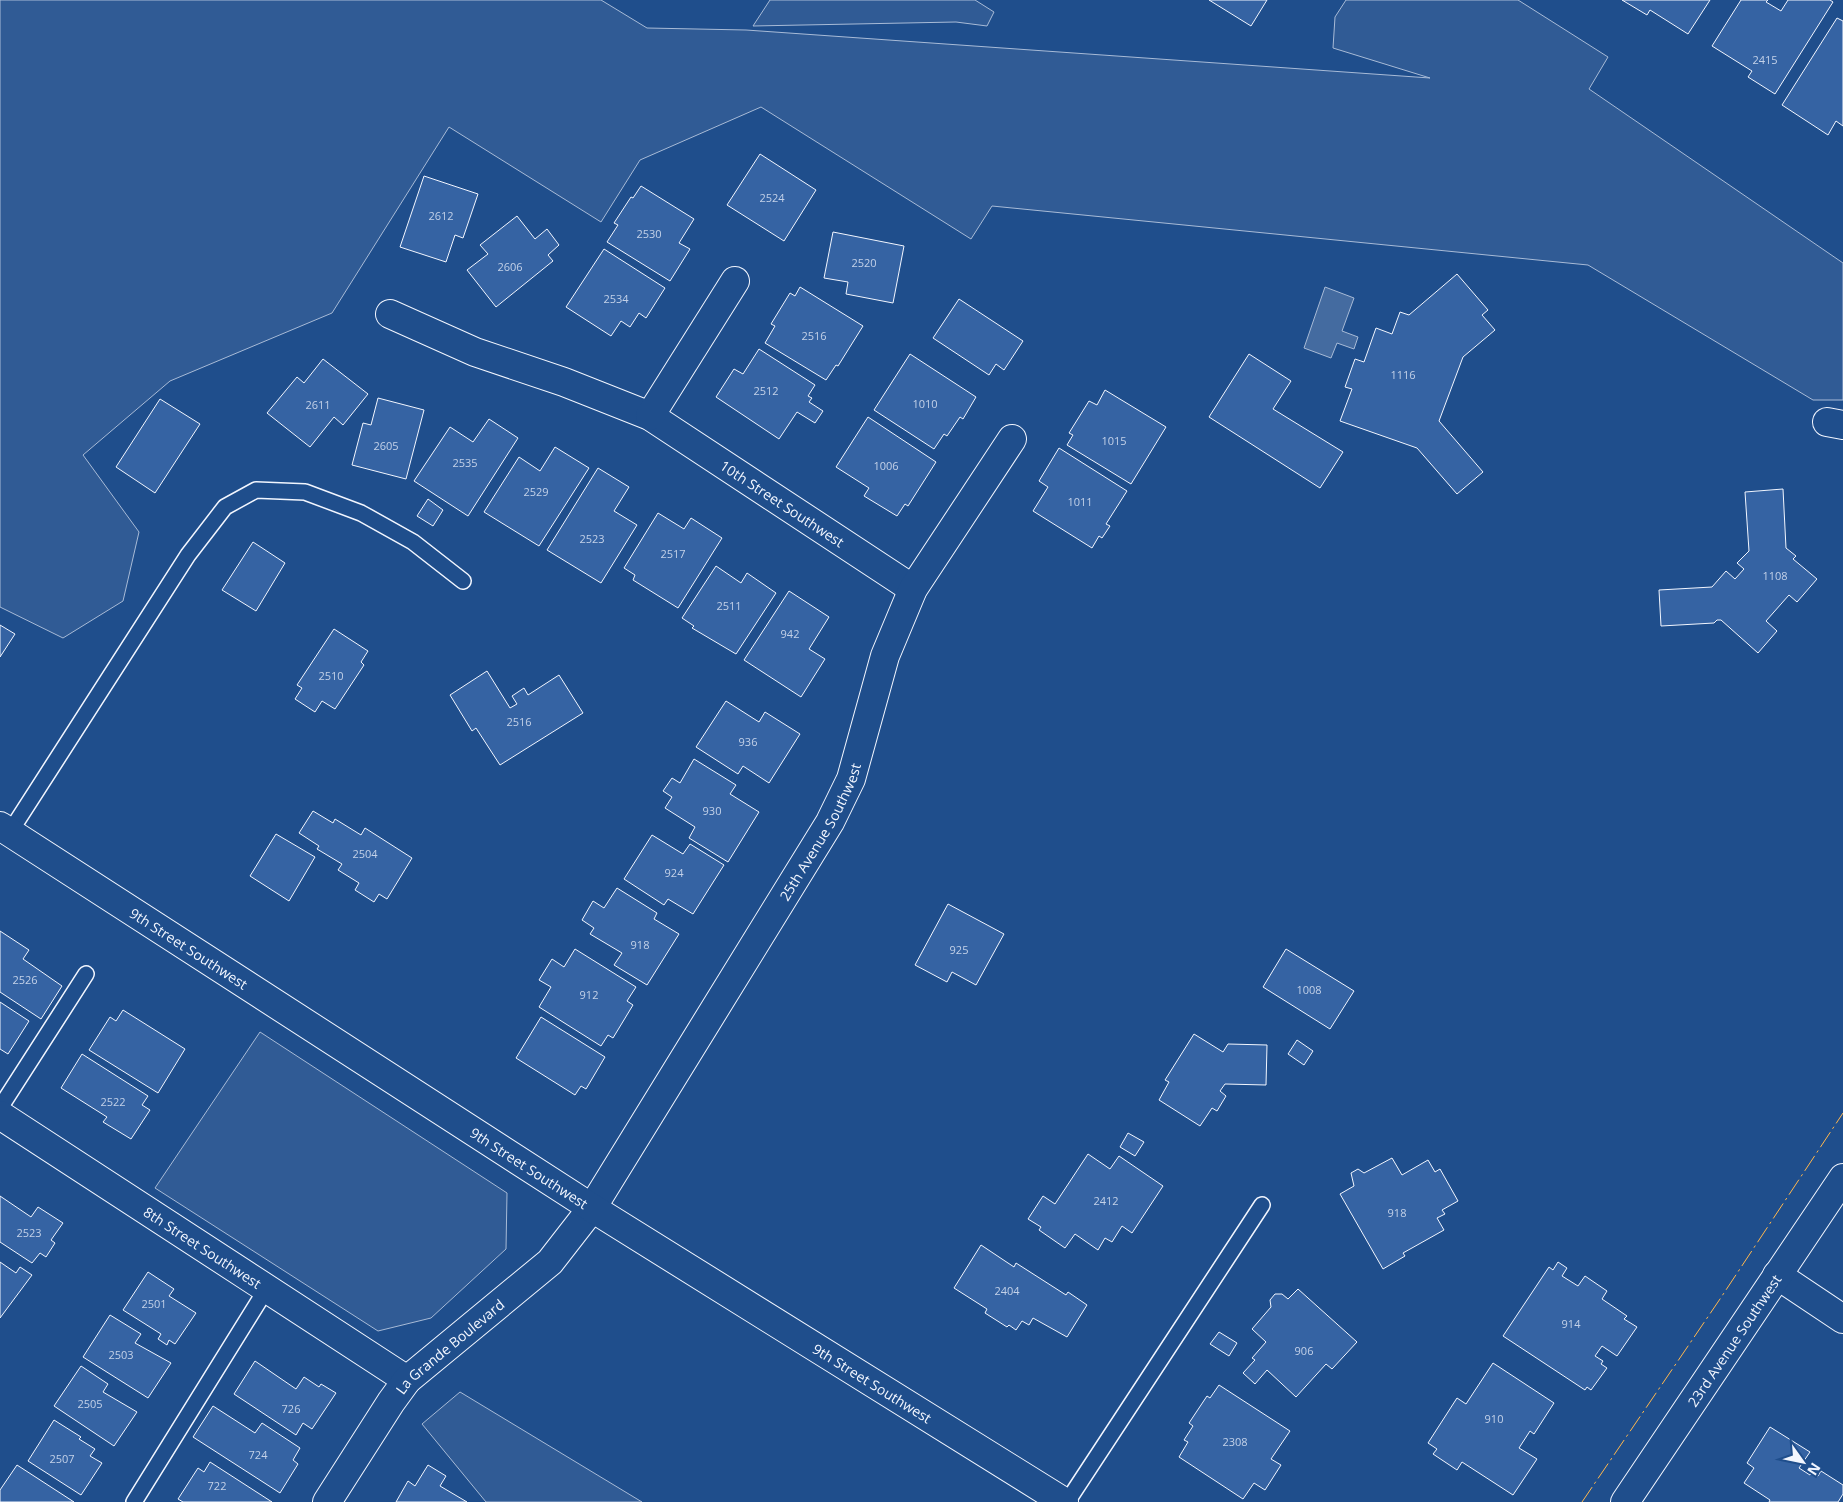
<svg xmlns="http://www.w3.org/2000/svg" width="1843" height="1502" font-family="'Open Sans',sans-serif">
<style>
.built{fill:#305b95;stroke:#a8bbd7}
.water{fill:#446ba0;stroke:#a8bbd7}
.building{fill:#3563a3;stroke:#f2f6ff}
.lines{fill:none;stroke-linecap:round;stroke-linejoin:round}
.lane-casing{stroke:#f2f6ff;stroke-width:18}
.street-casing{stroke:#f2f6ff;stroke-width:30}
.secondary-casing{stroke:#f2f6ff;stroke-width:30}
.lane{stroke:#1f4e8c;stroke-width:15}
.street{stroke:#1f4e8c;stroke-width:28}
.secondary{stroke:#1f4e8c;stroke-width:28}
.power{stroke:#ffb74d;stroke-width:1;stroke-dasharray:18 4 2.5 4;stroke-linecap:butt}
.labels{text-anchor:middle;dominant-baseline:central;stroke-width:4;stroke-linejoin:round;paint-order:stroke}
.number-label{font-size:11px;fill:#c3d1e8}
.street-label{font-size:14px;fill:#f2f6ff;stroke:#1f4e8c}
</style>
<rect width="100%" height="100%" fill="#1f4e8c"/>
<g class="built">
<path d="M0,0H601L647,28L746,30L1430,78L1333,48L1335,17L1346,0H1518L1608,57L1589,89L1843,263V400H1813L1588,265L992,206L971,239L761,107L640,160L601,222L449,127L332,313L170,381L83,455L139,532L123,601L63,638L0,607Z"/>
<path d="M770,0H975L994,12L987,26L956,22L753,26Z"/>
<path d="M260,1032L507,1193L506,1249L431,1318L378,1331L155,1188Z"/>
<path d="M460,1392L642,1502H486L422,1424Z"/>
</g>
<path class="water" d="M1325,287L1354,298L1342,331L1358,337L1354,349L1337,343L1331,358L1304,348Z"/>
<g class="building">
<path d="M1209,0H1267L1251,26Z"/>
<path d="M1622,0H1710L1688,34L1650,10L1647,15Z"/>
<path d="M1741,0H1768L1766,2L1781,11L1788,0H1830L1833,2L1775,94L1748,77L1752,71L1712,46Z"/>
<path d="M1837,18L1843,21V126L1836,121L1828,135L1782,105Z"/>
<path d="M760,154L816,190L784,241L727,205Z"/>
<path d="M424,176L478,194L463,238L455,235L446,262L400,247Z"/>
<path d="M641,186L694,219L679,243L690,249L670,281L607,242L618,225L614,223L631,197L633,198Z"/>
<path d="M517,216L535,239L547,229L559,245L548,255L553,261L496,307L467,270L488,254L480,245Z"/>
<path d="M833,232L904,246L893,303L846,294L848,282L824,278Z"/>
<path d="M604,249L665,288L646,318L639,313L630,327L621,321L611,336L566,307Z"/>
<path d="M1457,274L1488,310L1482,315L1495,330L1463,357L1439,421L1483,472L1457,494L1417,448L1340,421L1352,389L1345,387L1355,359L1364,362L1376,328L1392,334L1400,312L1409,315Z"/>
<path d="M800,287L863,326L838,366L836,365L826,380L765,343L775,326L771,324L790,293L795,296Z"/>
<path d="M959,299L1023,341L1004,370L996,364L989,375L933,338Z"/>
<path d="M759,349L815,385L808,396L812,398L809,402L823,411L815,423L797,412L779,439L716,397L734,369L743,374Z"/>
<path d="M910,354L976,397L963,419L960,417L947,436L944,434L934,449L874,410Z"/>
<path d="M1249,354L1291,381L1273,409L1343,452L1320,488L1209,417Z"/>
<path d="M323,359L368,394L343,425L334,417L310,447L267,413L297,377L304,383Z"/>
<path d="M1105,390L1166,427L1131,484L1067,445L1073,435L1069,433L1089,401L1097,405Z"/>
<path d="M378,398L424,410L406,479L352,465L363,423L371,425Z"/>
<path d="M160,399L200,424L155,493L116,467Z"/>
<path d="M868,417L936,462L908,506L905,504L897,516L864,496L869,488L836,467Z"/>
<path d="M489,419L518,438L468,516L414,481L450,427L473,442Z"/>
<path d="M555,447L589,468L539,546L484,512L519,457L540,471Z"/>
<path d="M1059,448L1127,491L1106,524L1110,526L1102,538L1099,536L1092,548L1033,511L1048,487L1039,481Z"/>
<path d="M598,468L629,487L614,511L637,525L601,583L547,550Z"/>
<path d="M1783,489L1786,548L1796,556L1793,559L1817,579L1797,602L1789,595L1766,621L1777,631L1758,653L1721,620H1717L1714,623L1661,626L1659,590L1712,587L1726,571L1735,579L1744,569L1737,563L1749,551L1745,492Z"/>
<path d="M428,499L443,510L433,526L417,516Z"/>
<path d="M658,513L684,529L691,518L722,538L678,608L633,580L635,575L624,568Z"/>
<path d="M253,542L285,563L256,611L222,590Z"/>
<path d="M716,566L741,583L747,573L776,593L736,654L692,628L694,626L682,618Z"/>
<path d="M789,591L829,617L809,649L825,659L801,697L744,660Z"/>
<path d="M0,625L15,634L0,657Z"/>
<path d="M334,629L368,651L361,662L364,665L335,709L322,701L315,712L295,699L302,688L297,685Z"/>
<path d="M487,671L510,708L517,704L512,696L524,688L528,695L559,675L583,713L500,765L476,728L472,731L450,695Z"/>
<path d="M726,701L759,722L765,712L800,734L769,783L743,766L738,774L696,747Z"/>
<path d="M694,759L736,785L730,794L759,812L728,862L689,838L695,827L665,808L672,797L663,791L672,778L680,783Z"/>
<path d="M313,811L333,823L335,819L361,835L365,828L412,858L387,899L379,894L374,902L355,890L359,883L338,870L342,864L317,849L319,846L299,833Z"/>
<path d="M276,834L315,857L289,901L250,876Z"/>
<path d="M652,835L683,854L690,844L724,865L693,914L668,899L664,905L624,879Z"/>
<path d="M617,888L657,913L654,919L679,934L647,985L614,965L622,953L590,934L594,928L582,920L593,901L604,908Z"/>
<path d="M948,904L1004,934L976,985L952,972L947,982L915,965Z"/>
<path d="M0,931L29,950L23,959L62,986L41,1019L0,992Z"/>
<path d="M575,949L636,987L627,1001L633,1005L613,1038L608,1035L601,1046L539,1007L551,987L539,980L552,959L564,967Z"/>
<path d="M1286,949L1354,991L1330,1029L1263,987Z"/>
<path d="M0,1002L29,1021L8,1054L0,1049Z"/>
<path d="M123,1010L185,1049L158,1093L89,1050L110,1017L116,1021Z"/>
<path d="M541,1017L605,1057L586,1089L581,1086L575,1095L516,1058Z"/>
<path d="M1194,1034L1223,1052L1228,1044L1267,1045L1266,1085L1225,1084L1220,1091L1226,1096L1217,1111L1212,1108L1200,1126L1159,1100L1169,1082L1165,1080Z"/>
<path d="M1297,1040L1313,1051L1304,1065L1288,1054Z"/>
<path d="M82,1054L148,1096L142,1105L150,1110L131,1139L103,1122L107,1117L61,1088Z"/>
<path d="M1128,1133L1144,1142L1135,1156L1120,1147Z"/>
<path d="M1088,1154L1110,1169L1119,1156L1163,1186L1132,1233L1122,1226L1112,1242L1105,1238L1098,1250L1075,1234L1065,1248L1039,1230L1041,1227L1028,1219L1043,1196L1055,1204Z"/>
<path d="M1392,1158L1402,1175L1428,1160L1435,1172L1440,1169L1458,1201L1442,1210L1445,1214L1437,1218L1444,1230L1403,1253L1405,1256L1383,1269L1340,1194L1354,1186L1351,1173L1358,1169L1364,1173Z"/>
<path d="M0,1196L31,1217L38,1207L63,1223L51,1240L55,1243L46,1257L40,1253L32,1263L0,1242Z"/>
<path d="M981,1245L1014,1267L1016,1263L1066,1295L1068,1292L1087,1305L1067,1337L1033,1318L1029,1325L1022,1321L1016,1330L1009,1325L1007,1327L985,1313L987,1309L954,1288Z"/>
<path d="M0,1262L16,1273L20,1267L32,1275L0,1318Z"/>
<path d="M1558,1262L1567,1268L1562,1276L1578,1286L1585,1276L1607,1291L1602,1299L1627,1316L1624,1319L1637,1327L1617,1356L1602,1346L1595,1356L1603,1361L1601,1364L1607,1368L1591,1390L1587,1387L1585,1390L1503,1336L1549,1267L1553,1270Z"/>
<path d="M148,1272L174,1289L169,1296L196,1313L175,1344L169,1340L167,1345L158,1339L161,1334L123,1310Z"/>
<path d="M1298,1289L1357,1342L1332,1369L1326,1364L1296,1397L1267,1370L1255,1384L1243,1373L1255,1360L1252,1358L1266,1342L1252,1329L1271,1307L1270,1300L1275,1294H1282L1288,1299Z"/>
<path d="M110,1315L141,1334L135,1343L171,1363L148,1398L83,1357Z"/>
<path d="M1219,1332L1237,1343L1229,1356L1210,1344Z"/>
<path d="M255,1361L296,1389L304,1377L319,1387L321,1384L336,1393L312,1429L303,1423L296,1435L234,1394Z"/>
<path d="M1493,1363L1554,1403L1534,1434L1530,1431L1519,1448L1537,1459L1513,1495L1462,1462L1457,1470L1433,1454L1437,1449L1428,1443L1457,1398L1466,1404Z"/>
<path d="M81,1366L108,1384L103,1392L137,1412L114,1446L54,1406Z"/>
<path d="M1219,1385L1290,1431L1271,1459L1281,1465L1265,1490L1254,1483L1243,1499L1179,1457L1188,1442L1184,1440L1193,1426L1189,1423L1207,1396L1210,1398Z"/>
<path d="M213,1406L255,1433L262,1423L300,1448L293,1460L298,1464L280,1493L193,1437Z"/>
<path d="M54,1420L81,1437L79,1439L95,1449L90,1456L102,1463L81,1495L28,1461Z"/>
<path d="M1770,1427L1810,1452L1799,1468L1810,1475L1812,1473L1818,1476L1821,1471L1843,1485V1494L1838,1502H1769L1770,1500L1744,1483L1754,1468L1747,1463Z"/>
<path d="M210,1462L272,1502H183L178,1499L198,1468L204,1472Z"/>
<path d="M17,1465L74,1502H0V1490Z"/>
<path d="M428,1465L446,1476L440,1486L467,1502H396L408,1481L415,1486Z"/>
</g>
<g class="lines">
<g class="lane-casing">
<g id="lane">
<path d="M10,832L188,555L225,507L256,490L305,492L361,513L413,542L463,581"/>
<path d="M0,1108L86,974"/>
<path d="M134,1502L267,1288"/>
<path d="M1067,1502L1262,1205"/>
</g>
</g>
<g class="street-casing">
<g id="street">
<path id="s1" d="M390,314L475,352L564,382L650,416L913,589"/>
<path d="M650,416L735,281"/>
<path d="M1827,422L1843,425"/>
<path id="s2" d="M0,1115L407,1380"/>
<path d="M1777,1275L1843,1319"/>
<path id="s3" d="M327,1502L391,1402L407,1380L550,1262L592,1208L830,822L851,779L885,656L913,589L1012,439"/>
</g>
</g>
<g class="secondary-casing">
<g id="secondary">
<path id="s4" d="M0,826L592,1208L1064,1502"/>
<path id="s5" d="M1625,1502L1843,1178"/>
</g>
</g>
<use href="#lane" class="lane"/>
<use href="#street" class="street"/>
<use href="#secondary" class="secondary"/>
<path class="power" d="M1582,1502L1720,1299L1843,1113"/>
</g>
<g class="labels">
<g class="number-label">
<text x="1765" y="59">2415</text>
<text x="772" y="197">2524</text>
<text x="441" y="215">2612</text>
<text x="649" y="233">2530</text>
<text x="864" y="262">2520</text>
<text x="510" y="266">2606</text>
<text x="616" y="298">2534</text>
<text x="814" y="335">2516</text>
<text x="1403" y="374">1116</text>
<text x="766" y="390">2512</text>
<text x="925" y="403">1010</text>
<text x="318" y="404">2611</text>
<text x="1114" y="440">1015</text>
<text x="386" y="445">2605</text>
<text x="465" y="462">2535</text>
<text x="886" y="465">1006</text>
<text x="536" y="491">2529</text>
<text x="1080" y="501">1011</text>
<text x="592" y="538">2523</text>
<text x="673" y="553">2517</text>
<text x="1775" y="575">1108</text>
<text x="729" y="605">2511</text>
<text x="790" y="633">942</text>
<text x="331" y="675">2510</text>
<text x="519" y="721">2516</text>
<text x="748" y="741">936</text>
<text x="712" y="810">930</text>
<text x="365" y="853">2504</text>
<text x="674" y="872">924</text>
<text x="640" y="944">918</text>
<text x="959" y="949">925</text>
<text x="25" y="979">2526</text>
<text x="1309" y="989">1008</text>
<text x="589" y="994">912</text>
<text x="113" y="1101">2522</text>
<text x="1106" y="1200">2412</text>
<text x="1397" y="1212">918</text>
<text x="29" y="1232">2523</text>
<text x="1007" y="1290">2404</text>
<text x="154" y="1303">2501</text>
<text x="1571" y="1323">914</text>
<text x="1304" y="1350">906</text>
<text x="121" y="1354">2503</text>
<text x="90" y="1403">2505</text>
<text x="291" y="1408">726</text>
<text x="1494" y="1418">910</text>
<text x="1235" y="1441">2308</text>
<text x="258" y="1454">724</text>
<text x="62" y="1458">2507</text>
<text x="217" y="1485">722</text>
</g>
<g class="street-label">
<text stroke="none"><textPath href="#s1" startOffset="438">10th Street Southwest</textPath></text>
<text stroke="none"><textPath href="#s3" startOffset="840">25th Avenue Southwest</textPath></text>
<text stroke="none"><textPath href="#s4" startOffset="225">9th Street Southwest</textPath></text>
<text stroke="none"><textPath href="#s4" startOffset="630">9th Street Southwest</textPath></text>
<text stroke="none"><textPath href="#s2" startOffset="242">8th Street Southwest</textPath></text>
<text stroke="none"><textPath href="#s5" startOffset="195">23rd Avenue Southwest</textPath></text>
<text stroke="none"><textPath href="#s3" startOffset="200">La Grande Boulevard</textPath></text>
<text stroke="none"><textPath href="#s4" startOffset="1035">9th Street Southwest</textPath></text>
</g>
</g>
<g transform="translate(1803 1462) rotate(123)" stroke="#1f4e8c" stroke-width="4" paint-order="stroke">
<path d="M0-4L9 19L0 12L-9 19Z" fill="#f2f6ff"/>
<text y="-8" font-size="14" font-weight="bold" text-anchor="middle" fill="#f2f6ff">N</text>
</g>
</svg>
